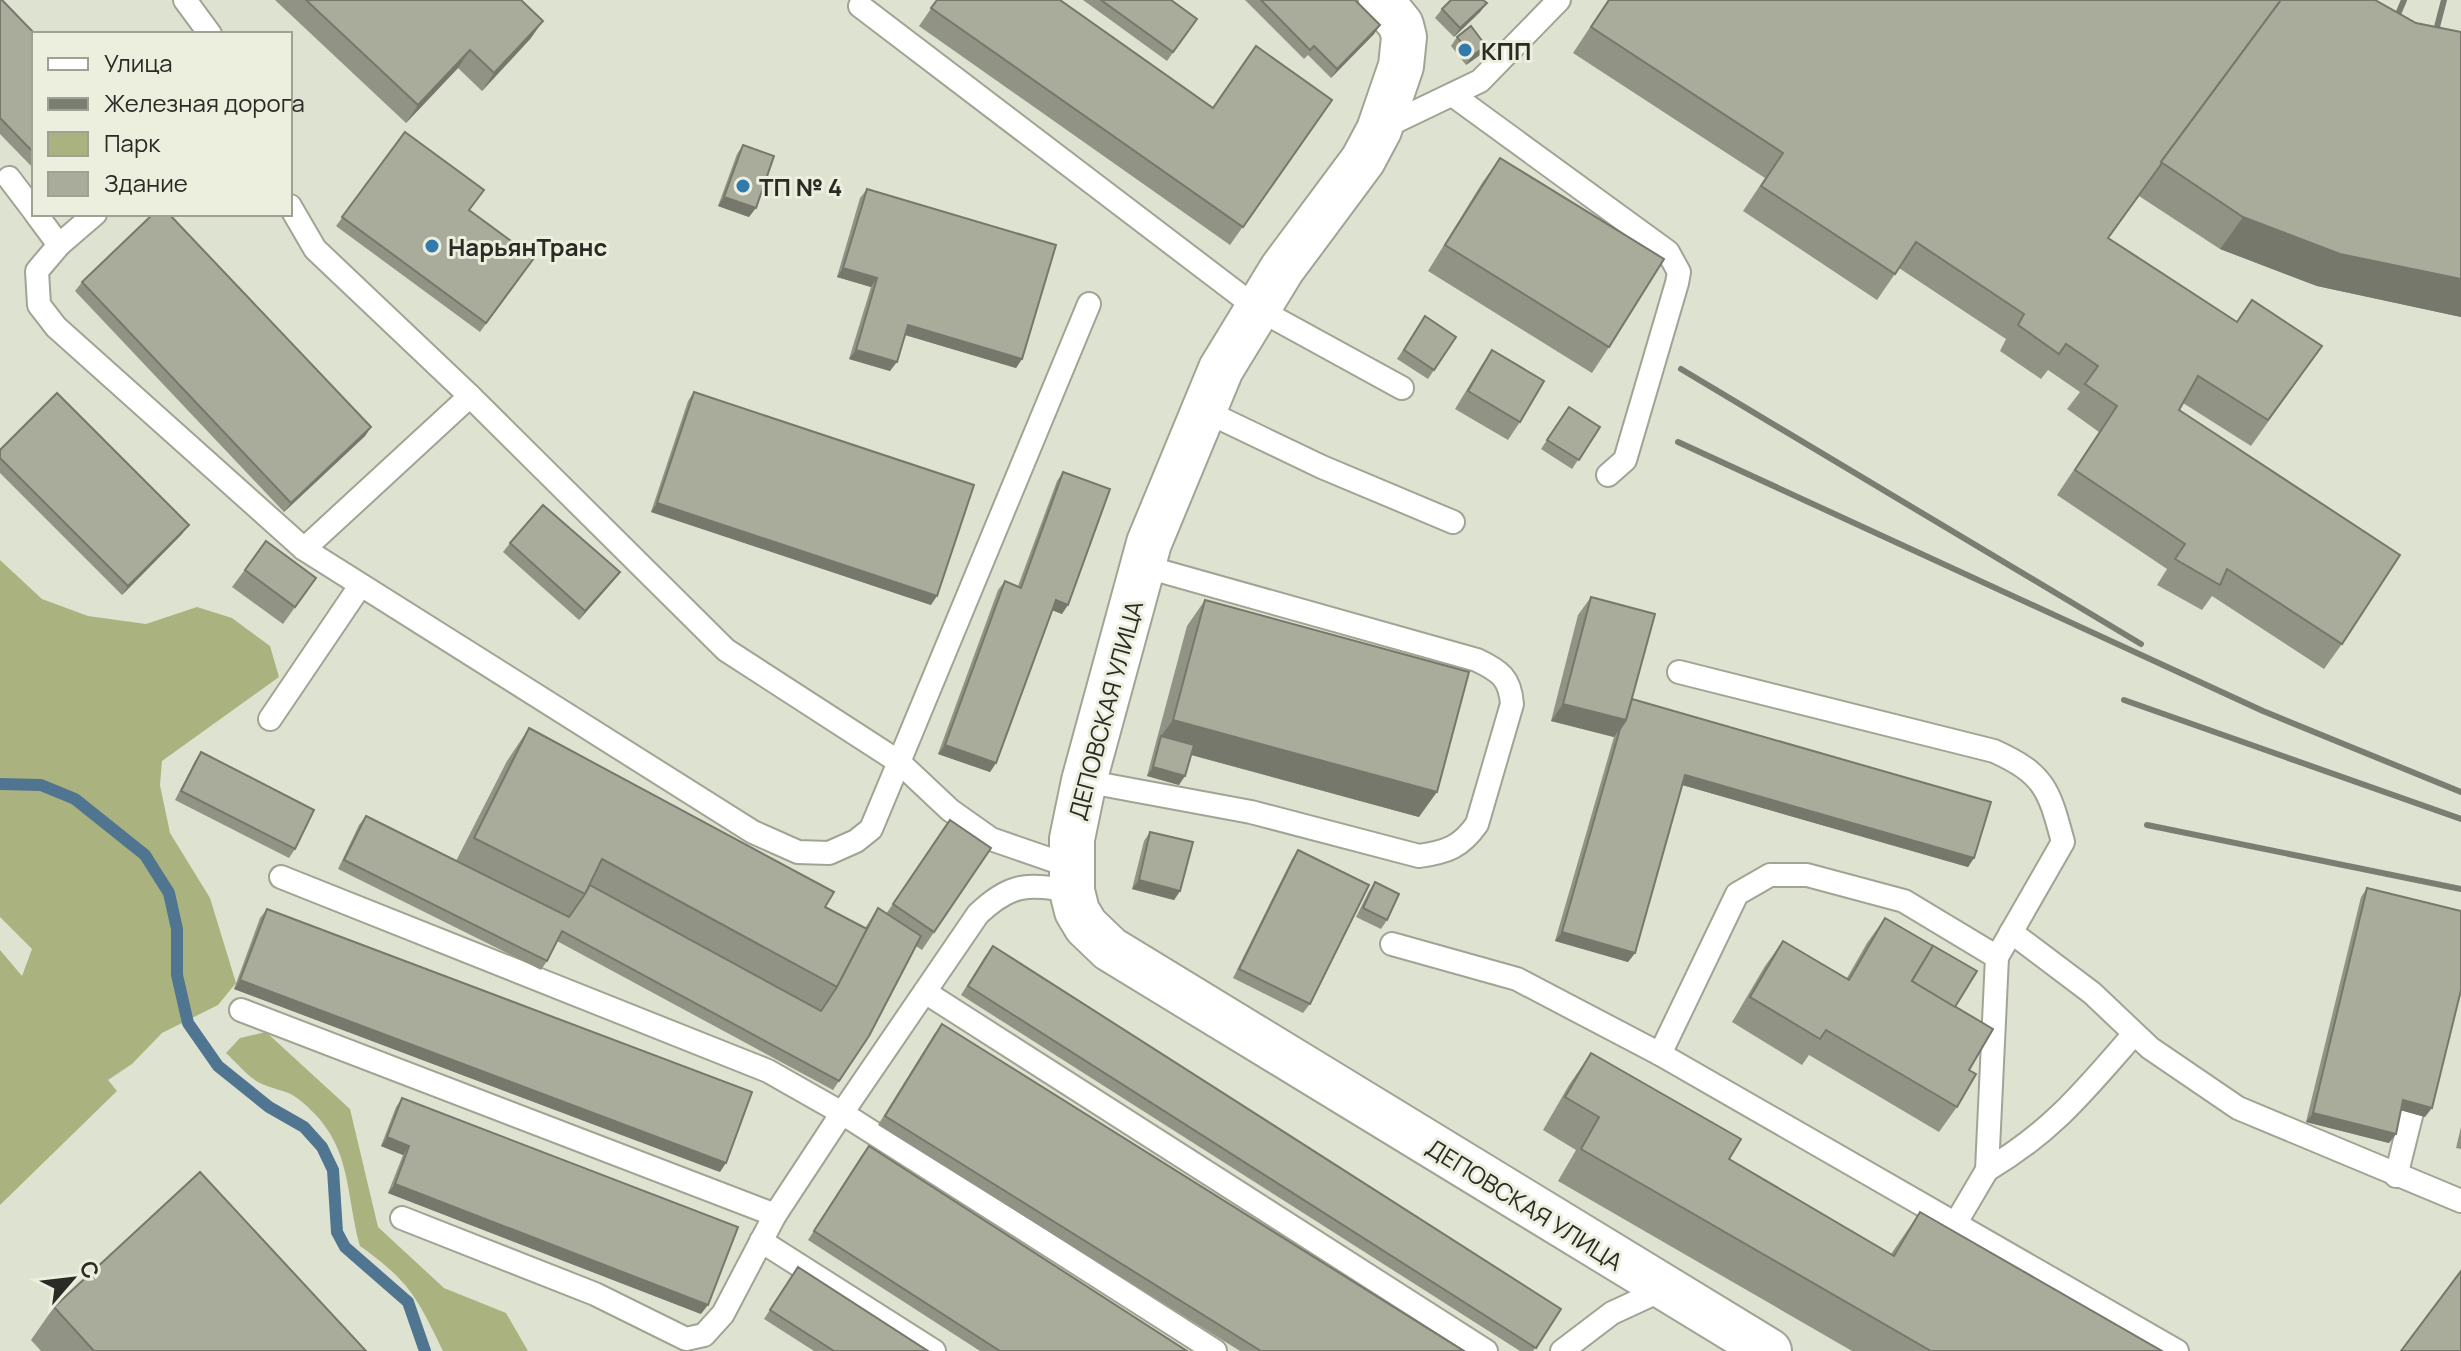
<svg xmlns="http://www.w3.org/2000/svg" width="2461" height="1351" font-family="Manrope,sans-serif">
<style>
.green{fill:#aab380}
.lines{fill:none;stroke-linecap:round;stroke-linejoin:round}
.stream{stroke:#507591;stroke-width:12}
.service-casing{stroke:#a1a493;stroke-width:26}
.minor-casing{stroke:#a1a493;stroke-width:48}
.service{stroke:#fff;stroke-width:22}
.minor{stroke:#fff;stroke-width:44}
.rail{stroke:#7a7d71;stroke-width:6}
.wall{fill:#919485}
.shaded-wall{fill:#76786c}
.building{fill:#a9ac9b;stroke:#76786c;stroke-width:2}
.poi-dot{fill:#3279ad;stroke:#ecefdd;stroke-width:3}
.labels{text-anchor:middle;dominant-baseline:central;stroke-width:6;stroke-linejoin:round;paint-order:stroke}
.poi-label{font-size:24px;font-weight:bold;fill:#292b24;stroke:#ecefdd;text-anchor:start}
.street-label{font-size:24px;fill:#292b24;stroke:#ecefdd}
</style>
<rect width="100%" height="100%" fill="#dee2d0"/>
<g class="green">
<path d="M0,560L42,599L88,616L146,624L197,607L232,618L270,646L279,677L162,761L160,785L170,833L210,898L236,983L218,1005L162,1033L132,1064L108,1080L117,1091L0,1205V950L22,976L32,949L0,917Z"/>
<path d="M266,1032L350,1109L378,1227L444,1288L506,1313L528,1351H443C417,1297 409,1281 360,1246C344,1186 353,1141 297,1098C287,1090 270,1089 258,1082C246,1075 236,1062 226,1053L240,1038Z"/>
</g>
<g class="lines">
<path class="stream" d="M0,784L41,785L75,799L145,855L169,893L177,929V975L188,1023L218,1066L269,1107L304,1127L322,1147L333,1170L337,1232L345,1247L408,1302L425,1351"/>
<g class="service-casing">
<g id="service">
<path d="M185,0L210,34"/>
<path d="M860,6L1258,309L1402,388"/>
<path d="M1454,96L1668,252L1679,272L1677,283L1625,460L1608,475"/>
<path d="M1380,129L1480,81L1559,0"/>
<path d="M9,178L34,211"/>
<path d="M290,206L315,249L470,396L726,650L899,762L1089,304"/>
<path d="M36,214L59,245"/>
<path d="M95,214L59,245L37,271L39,305L56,327L304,549L470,396"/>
<path d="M1203,410L1322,467L1453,522"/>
<path d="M304,549L753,832L798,852L829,853L856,841L871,829L899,762L950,810L991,839L1072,867"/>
<path d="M1679,672L1994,751C2045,774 2049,790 2063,842L1997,957"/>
<path d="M270,719L360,586"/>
<path d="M1084,781L1251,812L1419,856C1447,852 1461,847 1477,824L1512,704C1510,678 1500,671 1477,660L1143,566"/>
<path d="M281,877L768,1071L842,1113L1215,1351"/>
<path d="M2011,932L2092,993L2150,1048L2238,1108L2461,1201"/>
<path d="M1392,944L1517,979L1660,1054L2177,1351"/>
<path d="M925,992L1486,1351"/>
<path d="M241,1010L775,1215"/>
<path d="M1660,1054L1737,894L1770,875H1807L1904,901L1997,957L1987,1170C2053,1131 2085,1090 2134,1034"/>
<path d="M2396,1176L2419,1084"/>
<path d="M402,1218L595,1294L686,1339L704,1335L723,1314L775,1215L842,1113L978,914C1012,882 1028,884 1072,891"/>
<path d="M1954,1226L1987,1170"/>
<path d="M761,1241L934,1351"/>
<path d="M1562,1351L1612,1313L1664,1289"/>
</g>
</g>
<g class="minor-casing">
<path id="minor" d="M1381,0L1401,25L1404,37L1401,66L1379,130L1363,160L1282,269L1221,369L1149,543L1084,781L1072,839V891L1077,911L1086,926L1110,949L1769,1351"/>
</g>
<use href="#service" class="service"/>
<use href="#minor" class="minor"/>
<g class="rail">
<path d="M2390,33L2404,0"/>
<path d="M2431,50L2444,0"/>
<path d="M1681,369L2141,644"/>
<path d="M1678,442L2263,711L2461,792"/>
<path d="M2124,700L2461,819"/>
<path d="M2147,825L2461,889"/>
</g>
</g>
<g class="wall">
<path d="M0,0L34,34V169L0,134Z"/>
<path d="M275,0H521L531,38L482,91L458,68L406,123Z"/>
<path d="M937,0L1213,108L1332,100L1230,245L919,26Z"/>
<path d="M1083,0H1171L1197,19L1167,61Z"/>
<path d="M1245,0H1355L1380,25L1374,34L1331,78L1308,55L1304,59Z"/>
<path d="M1608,0H2375L2416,23L2461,32V317L2317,286L2220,249L2139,196L2108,238L2237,322L2252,300L2322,346L2251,446L2183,403L2179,410L2342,644L2324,669L2212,596L2202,610L2157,585L2167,569L2057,495L2099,432L2067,409L2080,392L2048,370L2041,379L2000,351L2006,339L1899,268L1877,300L1743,211L1765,178L1573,53Z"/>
<path d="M1487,3L1480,12L1454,37L1435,18L1442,9Z"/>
<path d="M1457,37L1480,55L1466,65L1451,46Z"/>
<path d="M405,132L469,210L534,258L480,332L336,226Z"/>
<path d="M743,145L749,217L718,206L737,154Z"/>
<path d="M1500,158L1609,347L1592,373L1428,271L1482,183Z"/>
<path d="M867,189L1022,359L1016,368L905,335L890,371L849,359L871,287L837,277L860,198Z"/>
<path d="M82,282L371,427L365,436L284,512L75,291Z"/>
<path d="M1425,316L1456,337L1428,379L1397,359Z"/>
<path d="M1492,350L1520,422L1508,440L1455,409L1480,368Z"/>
<path d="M694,392L931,605L651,512L688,401Z"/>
<path d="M1569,407L1600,427L1572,469L1541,449Z"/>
<path d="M0,450L182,534L122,595L0,473Z"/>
<path d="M1063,472L1062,614L1052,610L996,763L990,772L938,754L998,590L1005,581L1018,586L1057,481Z"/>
<path d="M266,541L316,578L283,624L232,587Z"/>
<path d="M510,543L613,581L579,620L503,552Z"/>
<path d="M1591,597L1632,699L1974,858L1968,867L1682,785L1635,953L1628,962L1555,941L1614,737L1551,721L1578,615Z"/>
<path d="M1205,600L1419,817L1191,755L1179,785L1147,776L1187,626Z"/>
<path d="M529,728L825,907L865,928L878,908L886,914L950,820L991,848L922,950L916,946L869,1036L833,1090L557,941L547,961L541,970L338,869L359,825L366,816L456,861L507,761Z"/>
<path d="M201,752L295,849L289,858L175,800L195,761Z"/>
<path d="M1150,832L1180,891L1174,900L1132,889L1144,841Z"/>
<path d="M1298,850L1310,1004L1303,1013L1233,978L1292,859Z"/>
<path d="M1375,882L1387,920L1381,929L1356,917L1369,891Z"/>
<path d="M2367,888L2425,1117L2401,1110L2396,1134L2389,1143L2306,1122L2361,897Z"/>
<path d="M267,909L720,1172L234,989L260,918Z"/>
<path d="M1885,918L1955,1007L1969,1070L1957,1107L1939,1132L1809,1055L1802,1065L1732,1022L1765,966L1783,941L1847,978L1867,943Z"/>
<path d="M986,955L1561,1309L1533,1351H1520L961,995Z"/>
<path d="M935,1033L1464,1351H1240L878,1125Z"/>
<path d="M1591,1053L1729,1159L1891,1254L1920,1212L2162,1351H1852L1558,1181L1576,1150L1543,1130L1569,1085Z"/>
<path d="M402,1098L701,1314L388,1193L403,1155L381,1146L396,1107Z"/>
<path d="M2461,1127V1149L2456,1148Z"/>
<path d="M862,1155L1187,1351H980L808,1240Z"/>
<path d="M798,1267L928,1351H814L764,1319Z"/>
<path d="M54,1307L366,1351H41L31,1340Z"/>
</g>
<g class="shaded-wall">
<path d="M1487,3L1480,12L1454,37L1460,28Z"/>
<path d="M543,21L531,38L482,91L494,73Z"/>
<path d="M1380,25L1374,34L1331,78L1337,69Z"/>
<path d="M1486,46L1480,55L1466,65L1472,56Z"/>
<path d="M470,50L458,68L406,123L418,105Z"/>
<path d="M724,197L756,208L749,217L718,206Z"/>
<path d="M2243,217L2461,279V317L2317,286L2220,249Z"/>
<path d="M843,268L877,278L871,287L837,277Z"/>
<path d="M908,325L1022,359L1016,368L902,334Z"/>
<path d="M856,350L897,362L890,371L849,359Z"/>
<path d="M371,427L365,436L284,512L291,503Z"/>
<path d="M657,503L937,596L931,605L651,512Z"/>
<path d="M189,525L182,534L122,595L128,586Z"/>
<path d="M620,572L613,581L579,620L585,611Z"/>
<path d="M1056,600L1068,605L1062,614L1049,609Z"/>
<path d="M1563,704L1626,720L1614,737L1551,721Z"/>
<path d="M1173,720L1437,792L1419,817L1159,746L1161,736Z"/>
<path d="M945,745L996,763L990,772L938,754Z"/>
<path d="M1153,767L1185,776L1179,785L1147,776Z"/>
<path d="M1685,775L1974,858L1968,867L1679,784Z"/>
<path d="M1139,880L1180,891L1174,900L1132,889Z"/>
<path d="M1562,932L1635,953L1628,962L1555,941Z"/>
<path d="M240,980L726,1163L720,1172L234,989Z"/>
<path d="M2403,1100L2432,1108L2425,1117L2396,1109Z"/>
<path d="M2313,1113L2396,1134L2389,1143L2306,1122Z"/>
<path d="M387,1137L409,1146L403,1155L381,1146Z"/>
<path d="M395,1184L708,1305L701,1314L388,1193Z"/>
</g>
<g class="building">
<path d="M0,0H2L35,34H34V153L0,118Z"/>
<path d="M306,0H521L543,21L494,73L470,50L418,105Z"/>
<path d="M937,0H1060L1213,108L1256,46L1332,100L1243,227L931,8Z"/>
<path d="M1101,0H1171L1197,19L1173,52Z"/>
<path d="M1261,0H1355L1380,25L1337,69L1314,46L1310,50Z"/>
<path d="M1451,0H1483L1487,3L1460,28L1442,9Z"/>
<path d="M1609,0H2281L2161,162L2162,163L2108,238L2237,322L2252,300L2322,346L2268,420L2198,376L2179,410L2400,555L2342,644L2227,569L2220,585L2175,559L2185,544L2075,470L2117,406L2085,384L2098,366L2066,344L2059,354L2018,325L2024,314L1916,242L1895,274L1761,186L1783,153L1591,27Z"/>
<path d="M2281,0H2375L2416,23L2461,32V279L2340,254L2243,217L2161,162Z"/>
<path d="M1471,26L1486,46L1472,56L1457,37Z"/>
<path d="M405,132L484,190L469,210L534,258L486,323L342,217Z"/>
<path d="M743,145L774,156L756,208L724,197Z"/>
<path d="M1500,158L1664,259L1609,347L1445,245Z"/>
<path d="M867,189L1056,245L1022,359L908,325L897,362L856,350L877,278L843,268Z"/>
<path d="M153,214H169L371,427L291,503L82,282Z"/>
<path d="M1425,316L1456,337L1434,370L1404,350Z"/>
<path d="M1492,350L1544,381L1520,422L1468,391Z"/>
<path d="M694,392L974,485L937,596L657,503Z"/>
<path d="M57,393L189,525L128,586L0,458V450Z"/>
<path d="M1569,407L1600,427L1579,460L1547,440Z"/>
<path d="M1063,472L1110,489L1068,605L1056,600L996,763L945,745L1005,581L1021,588Z"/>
<path d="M543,505L620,572L585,611L510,543Z"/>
<path d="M266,541L316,578L295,607L245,570Z"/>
<path d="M1591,597L1655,614L1626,720L1563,704Z"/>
<path d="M1205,600L1469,672L1437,792L1173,720Z"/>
<path d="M1632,699L1991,802L1974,858L1685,775L1635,953L1562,932L1620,729L1626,720Z"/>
<path d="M529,728L834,892L825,907L867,929L837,987L602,859L585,894L474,838Z"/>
<path d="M1161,736L1194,745L1185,776L1153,767Z"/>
<path d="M201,752L314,810L295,849L181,791Z"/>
<path d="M366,816L569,917L585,894L590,885L821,1011L837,987L878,908L921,936L869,1036L839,1081L562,931L547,961L344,860Z"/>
<path d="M950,820L991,848L934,932L893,904Z"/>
<path d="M1150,832L1193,842L1180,891L1139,880Z"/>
<path d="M1298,850L1369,885L1310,1004L1239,969Z"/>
<path d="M1375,882L1399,894L1387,920L1363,908Z"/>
<path d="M2367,888L2461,911V990L2432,1108L2403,1100L2396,1134L2313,1113Z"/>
<path d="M267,909L752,1092L726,1163L240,980Z"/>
<path d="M1885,918L1933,946L1912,981L1993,1029L1969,1070L1976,1074L1957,1107L1826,1030L1820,1039L1750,997L1783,941L1849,980Z"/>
<path d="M1932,945L1977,971L1955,1007L1912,981L1933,946Z"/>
<path d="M993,946L1561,1309L1536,1348L968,986Z"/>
<path d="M942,1024L1464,1351H1261L885,1116Z"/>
<path d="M1591,1053L1741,1139L1729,1159L1894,1256L1920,1212L2162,1351H1931L1581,1149L1599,1117L1565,1097Z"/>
<path d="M402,1098L738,1227L708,1305L395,1184L409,1146L387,1137Z"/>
<path d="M869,1146L1187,1351H1000L814,1231Z"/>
<path d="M200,1172L366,1351H94L54,1307Z"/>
<path d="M798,1267L928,1351H834L770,1310Z"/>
<path d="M2461,1271V1351H2401Z"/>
</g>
<g class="poi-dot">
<circle cx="1465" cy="50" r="8"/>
<circle cx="743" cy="186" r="8"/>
<circle cx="432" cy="246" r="8"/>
</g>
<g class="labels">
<g class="poi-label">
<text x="1481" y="50">КПП</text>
<text x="759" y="186">ТП № 4</text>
<text x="448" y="246">НарьянТранс</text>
</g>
<g class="street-label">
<text transform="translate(1105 710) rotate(-75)">ДЕПОВСКАЯ УЛИЦА</text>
<text transform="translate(1525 1204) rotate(32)">ДЕПОВСКАЯ УЛИЦА</text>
</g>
</g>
<rect x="32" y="32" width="260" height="184" fill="#ecefdd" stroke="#9ea193" stroke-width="2"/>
<rect x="48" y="58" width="40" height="12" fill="#ffffff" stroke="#9ea193" stroke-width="2"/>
<text x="104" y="72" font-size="24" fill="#292b24">Улица</text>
<rect x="48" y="98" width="40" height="12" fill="#7a7d71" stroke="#9ea193" stroke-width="2"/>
<text x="104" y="112" font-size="24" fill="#292b24">Железная дорога</text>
<rect x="48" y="132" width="40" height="24" fill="#aab380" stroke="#9ea193" stroke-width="2"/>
<text x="104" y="152" font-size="24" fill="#292b24">Парк</text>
<rect x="48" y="172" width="40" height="24" fill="#a9ac9b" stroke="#9ea193" stroke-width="2"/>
<text x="104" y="192" font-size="24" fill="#292b24">Здание</text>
<g transform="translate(72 1279) rotate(62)" stroke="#ecefdd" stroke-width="6" paint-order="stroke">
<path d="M0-6L14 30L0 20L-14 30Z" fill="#292b24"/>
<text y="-12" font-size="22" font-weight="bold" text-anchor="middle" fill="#292b24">С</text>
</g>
</svg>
